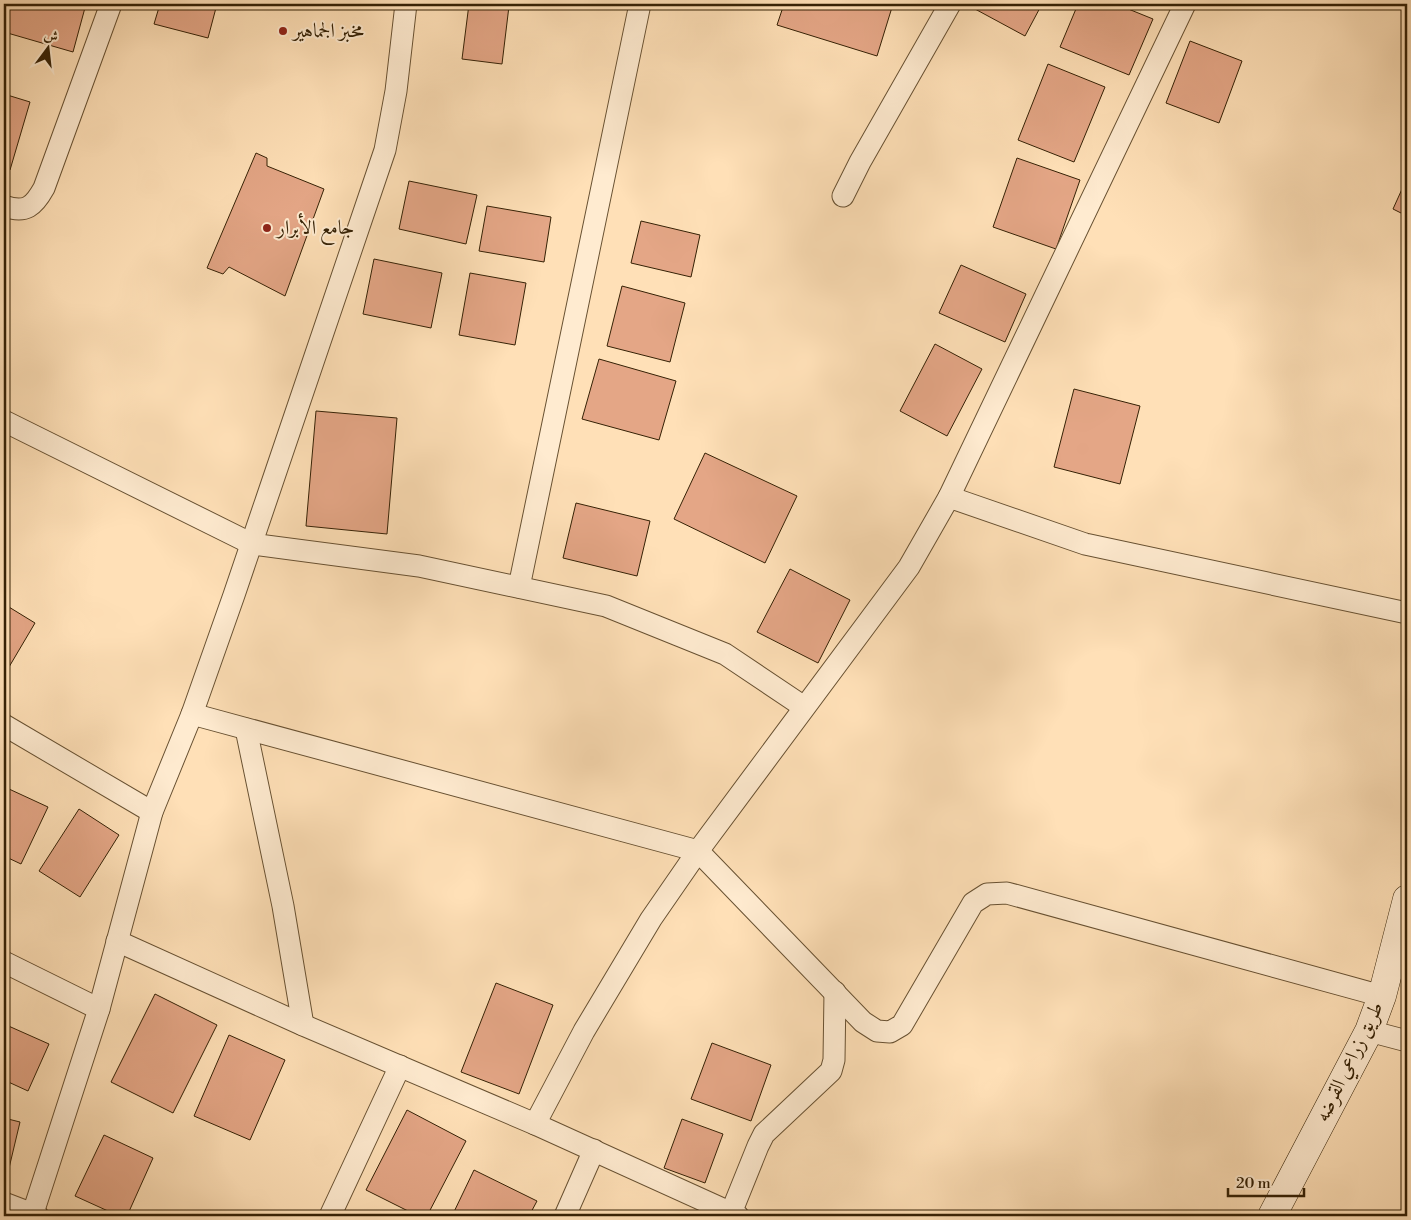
<svg xmlns="http://www.w3.org/2000/svg" width="1411" height="1220" font-family="'Libre Bodoni',Amiri,serif">
<style>
.building{fill:#e4a686;stroke:#352105}
.lines{fill:none;stroke-linecap:round;stroke-linejoin:round}
.minor-casing{stroke:#685132;stroke-width:23}
.secondary-casing{stroke:#352105;stroke-width:29}
.minor{stroke:#ffebd0;stroke-width:21}
.secondary{stroke:#ffebd0;stroke-width:28}
.poi-dot{fill:#8f2418;stroke:#ffebd0;stroke-width:2}
.labels{text-anchor:middle;dominant-baseline:central;stroke-width:4;stroke-linejoin:round;paint-order:stroke}
.poi-label{font-size:20px;fill:#352105;stroke:#ffebd0;text-anchor:start}
.street-label{font-size:20px;fill:#352105;stroke:#ffebd0}
</style>
<rect width="100%" height="100%" fill="#ffe0b7"/>
<filter id="stains"><feTurbulence type="fractalNoise" baseFrequency=".004" numOctaves="4"/><feColorMatrix values="0 0 0 0 .2 0 0 0 0 .09 0 0 0 0 .02 0 0 0 .5 -.17"/></filter>
<radialGradient id="worn" r=".72"><stop offset=".6" stop-color="#630" stop-opacity="0"/><stop offset="1" stop-color="#630" stop-opacity=".3"/></radialGradient>
<g class="building">
<path d="M10,4H86L73,52L4,32V25Z"/>
<path d="M160,4H217L208,38L154,24Z"/>
<path d="M469,4H489L509,6L502,64L462,59Z"/>
<path d="M784,4H893L877,56L777,25Z"/>
<path d="M978,4H1042L1025,36L975,9Z"/>
<path d="M1078,4H1116L1153,19L1129,75L1060,47Z"/>
<path d="M1190,41L1242,61L1219,123L1166,103Z"/>
<path d="M1048,64L1105,87L1074,162L1018,140Z"/>
<path d="M4,94L30,102L10,170L4,168Z"/>
<path d="M256,153L267,158V166L324,189L285,296L229,267L223,274L207,268Z"/>
<path d="M1017,158L1080,180L1056,249L993,227Z"/>
<path d="M1407,178V216L1393,209Z"/>
<path d="M409,181L477,195L466,244L399,229Z"/>
<path d="M487,206L551,217L544,262L479,251Z"/>
<path d="M641,221L700,235L691,277L631,263Z"/>
<path d="M374,259L442,273L431,328L363,314Z"/>
<path d="M961,265L1026,294L1005,342L939,313Z"/>
<path d="M470,273L526,283L515,345L459,335Z"/>
<path d="M622,286L685,303L670,362L607,346Z"/>
<path d="M935,344L982,369L947,436L900,411Z"/>
<path d="M599,359L676,381L659,440L582,419Z"/>
<path d="M1074,389L1140,406L1120,484L1054,467Z"/>
<path d="M316,411L397,418L387,534L306,526Z"/>
<path d="M705,453L797,496L765,563L674,519Z"/>
<path d="M576,503L650,521L637,576L563,558Z"/>
<path d="M790,569L850,600L818,663L757,632Z"/>
<path d="M4,604L35,623L9,667L4,664Z"/>
<path d="M9,789L48,807L21,864L4,856V801Z"/>
<path d="M79,809L119,835L80,897L39,871Z"/>
<path d="M496,983L553,1005L519,1094L461,1072Z"/>
<path d="M155,994L217,1025L173,1113L111,1082Z"/>
<path d="M4,1024L49,1044L28,1091L4,1080Z"/>
<path d="M229,1035L285,1060L250,1140L194,1116Z"/>
<path d="M712,1043L771,1065L751,1121L691,1099Z"/>
<path d="M407,1110L466,1141L427,1216H418L366,1190Z"/>
<path d="M4,1118L20,1122L5,1185L4,1184Z"/>
<path d="M682,1119L723,1134L705,1183L664,1168Z"/>
<path d="M104,1135L153,1158L127,1216H119L75,1196Z"/>
<path d="M474,1170L537,1201L529,1216H452Z"/>
</g>
<g class="lines">
<g class="minor-casing">
<g id="minor">
<path d="M843,196L860,162L950,4"/>
<path d="M4,206C26,214 34,206 44,188L111,4"/>
<path d="M4,421L252,544L419,566L606,606L725,654L804,707"/>
<path d="M949,497L1085,544L1407,613"/>
<path d="M519,587L640,4"/>
<path d="M192,714L698,851L863,1022L877,1031L890,1032L902,1025L973,903L987,894L1007,893L1382,996"/>
<path d="M4,725L152,812"/>
<path d="M246,729L283,906L303,1025"/>
<path d="M117,941L303,1025L535,1124L738,1216"/>
<path d="M4,962L99,1009"/>
<path d="M1369,1031L1407,1041"/>
<path d="M535,1124L584,1031L651,919L698,851L909,567L949,497L1185,4"/>
<path d="M4,1203L38,1216"/>
<path d="M731,1213L758,1146L764,1134L831,1071L834,1060L835,992"/>
<path d="M32,1216L99,1009L152,812L192,714L234,595L385,150L396,91L406,4"/>
<path d="M330,1216L400,1066"/>
<path d="M565,1216L594,1150"/>
</g>
</g>
<g class="secondary-casing">
<path id="secondary" d="M1272,1216L1369,1031L1382,996L1407,899"/>
</g>
<use href="#minor" class="minor"/>
<use href="#secondary" class="secondary"/>
</g>
<g class="poi-dot">
<circle cx="283" cy="31" r="5"/>
<circle cx="267" cy="228" r="5"/>
</g>
<g class="labels">
<g class="poi-label">
<text x="293" y="31">مخبز الجماهير</text>
<text x="277" y="228">جامع الأبرار</text>
</g>
<g class="street-label">
<text transform="translate(1350 1062) rotate(-64)">طريق زراعي القرضه</text>
</g>
</g>
<rect width="1411" height="1220" fill="none" stroke="#ffe0b7" stroke-width="20"/>
<rect x="5" y="5" width="1401" height="1210" fill="none" stroke="#352105" stroke-width="2.5"/>
<rect x="10" y="10" width="1391" height="1200" fill="none" stroke="#352105"/>
<g transform="translate(48 48) rotate(15)" stroke="#ffebd0" stroke-width="4" paint-order="stroke">
<path d="M0-4L9 19L0 12L-9 19Z" fill="#352105"/>
<text y="-8" font-size="14" font-weight="bold" text-anchor="middle" fill="#352105">ش</text>
</g>
<path d="M1228 1188v8h76v-8" fill="none" stroke="#352105" stroke-width="2.5"/>
<text x="1236" y="1188" font-size="15" fill="#352105" stroke="#ffebd0" stroke-width="4" paint-order="stroke">20 m</text>
<rect width="100%" height="100%" filter="url(#stains)"/>
<rect width="100%" height="100%" fill="url(#worn)"/>
</svg>
